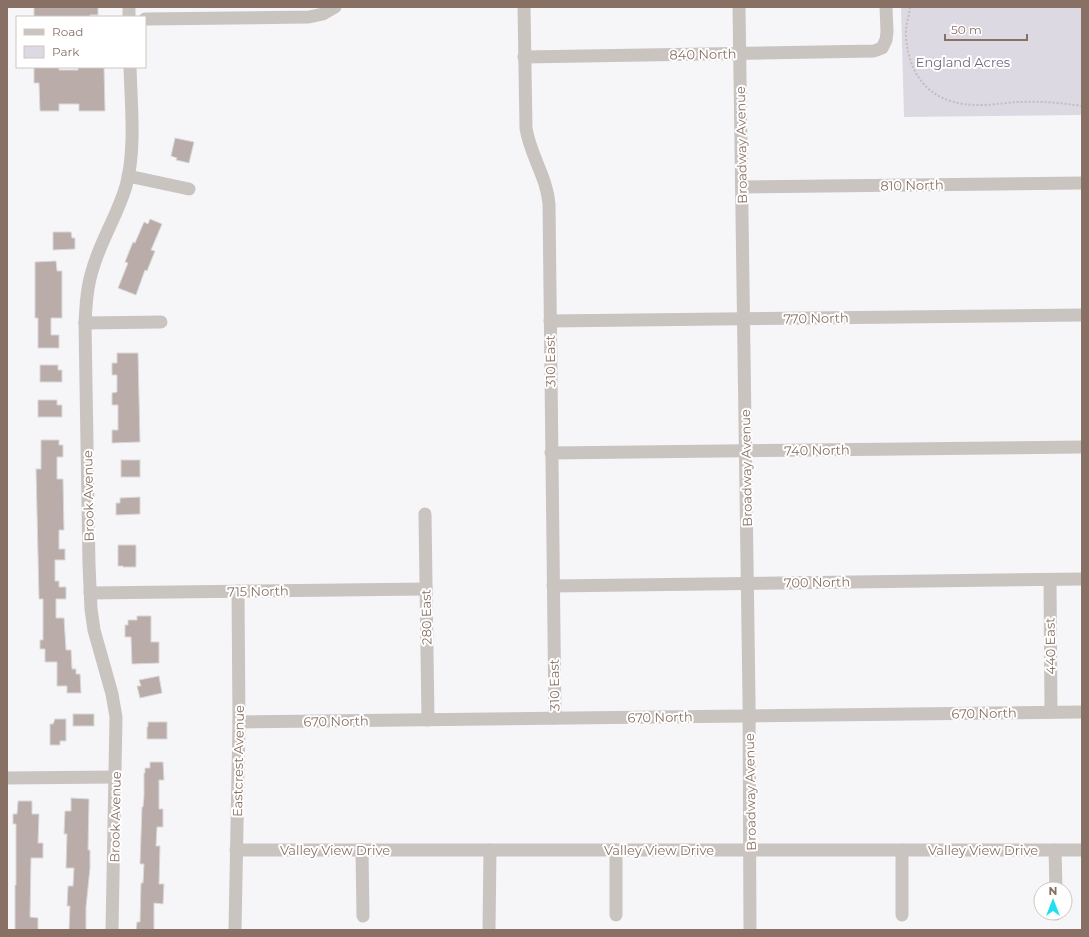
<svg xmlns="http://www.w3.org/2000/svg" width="1089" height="937" font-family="Montserrat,sans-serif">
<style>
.green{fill:#ddd9e3}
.building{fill:#baada9;stroke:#d8d8da}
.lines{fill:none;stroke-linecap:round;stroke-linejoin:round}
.path{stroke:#c2bdbb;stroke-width:2;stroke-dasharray:2 2;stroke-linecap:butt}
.minor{stroke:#cac4c1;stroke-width:13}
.labels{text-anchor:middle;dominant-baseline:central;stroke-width:4;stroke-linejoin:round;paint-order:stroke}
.street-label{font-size:13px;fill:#897065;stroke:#fff}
.park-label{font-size:13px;fill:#766580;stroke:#fff}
</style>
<rect width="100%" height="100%" fill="#f6f6f9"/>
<path class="green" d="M901,7H1082V115L904,117Z"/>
<g class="building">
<path d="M34,7H98V15H90V17H34Z"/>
<path d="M34,67H59V70H78V67H104L105,111H79V104H59V111H40L39,83H34Z"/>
<path d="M175,138L194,142L189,163L176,160L177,158L171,156Z"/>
<path d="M150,219L162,224L151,250L155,251L147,271L145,270L136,295L118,288L128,263L125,262L133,242L135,243L144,222L148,224Z"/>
<path d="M53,232H71L72,238H75V249L53,250Z"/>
<path d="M56,261L57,271H62V318H51V335H59V348H38V318H35V262Z"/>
<path d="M117,353H138L140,442L112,443V430H118V405H112V393L117,392V375H112V363H117Z"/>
<path d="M40,365H58V370H62V382H40Z"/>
<path d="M38,400H57V405H62V417H38Z"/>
<path d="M41,440H59V445H63V457H57V479H63L64,530H59V549H65V560H55V581H59V587H66V599H56V618H64L66,650H71L72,669H76V674H80L81,693H67V686H57V662H45V649H40V640H43V599H39L36,469H41Z"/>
<rect x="121" y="460" width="19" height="17"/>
<path d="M140,497V514L116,515V503H120V498Z"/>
<path d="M118,545H136V567H123V566H118Z"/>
<path d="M137,616H151V642H159V663L132,664L131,637H125V625H128V620H137Z"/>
<path d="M159,676L162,693L140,698L137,686H141L139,680Z"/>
<rect x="73" y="714" width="21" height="12"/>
<path d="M55,719H66V741H60V745H50V724H53Z"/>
<path d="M148,722H167V739H147V727H148Z"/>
<path d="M150,762H163L164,780H159V809H163V827H157L156,846H160L159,884H164L163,904L154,903V930H136L137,922H140L141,883H143L144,864H140L142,807H143L144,796V773H145V768H150Z"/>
<path d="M71,798L89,799L88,850H90V868L86,907V930H69L70,906H67L68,886H73L74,868H66L67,834H64L65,811H71Z"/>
<path d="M18,801H32V814H39L38,843H43V858H31L30,917L38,918V930H15V885H16V824H13V814H17Z"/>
</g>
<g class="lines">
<path class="path" d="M910,7C909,17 905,27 906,37C910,83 936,106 982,105C995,105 1008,102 1021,102C1042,101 1062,103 1082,106"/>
<g class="minor">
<path d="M129,7V17"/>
<path d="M524,7L526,128C530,155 547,177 549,204L555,718"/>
<path d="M739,7L749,699L750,930"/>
<path d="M145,19L309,17L323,14L335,7"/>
<path d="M524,57L874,51L882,48L886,40L887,32L886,7"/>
<path d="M128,176L189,189"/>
<path d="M742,187L1082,183"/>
<path d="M550,321L1082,315"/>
<path d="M85,323L161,322"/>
<path d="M551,453L1082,447"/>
<path d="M425,514L428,720"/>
<path d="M1050,580L1051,712"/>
<path d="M553,586L1082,579"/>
<path d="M90,593L426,589"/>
<path d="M239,722L1082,712"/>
<path d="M7,778L115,777"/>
<path d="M236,850H1082"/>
<path d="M362,850L363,916"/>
<path d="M616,850V915"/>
<path d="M902,850V915"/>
<path d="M1055,850L1056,889"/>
<path d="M1056,913V914"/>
<path d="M112,930L116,717L112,694L94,630L91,609L89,565L85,323C86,304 87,286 93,268C101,240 118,214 126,186C136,150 131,104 130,67"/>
<path d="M235,930L239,722L238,591"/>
<path d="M489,930L490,850"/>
</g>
</g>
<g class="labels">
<g class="street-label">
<text transform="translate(703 54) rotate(-1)">840 North</text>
<text transform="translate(741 145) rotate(-91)">Broadway Avenue</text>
<text transform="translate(912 185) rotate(-1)">810 North</text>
<text transform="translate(816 318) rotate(-1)">770 North</text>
<text transform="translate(550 361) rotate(-91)">310 East</text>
<text transform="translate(817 450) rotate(-1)">740 North</text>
<text transform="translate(746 468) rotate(-91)">Broadway Avenue</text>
<text transform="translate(88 496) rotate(-91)">Brook Avenue</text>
<text transform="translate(817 582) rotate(-1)">700 North</text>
<text transform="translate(258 591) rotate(-1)">715 North</text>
<text transform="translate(426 617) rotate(-91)">280 East</text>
<text transform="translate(1050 646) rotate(-91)">440 East</text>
<text transform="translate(554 685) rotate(-91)">310 East</text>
<text transform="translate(984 713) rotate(-1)">670 North</text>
<text transform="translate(660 717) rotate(-1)">670 North</text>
<text transform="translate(336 721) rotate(-1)">670 North</text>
<text transform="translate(238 761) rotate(-89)">Eastcrest Avenue</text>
<text transform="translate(750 792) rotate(-91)">Broadway Avenue</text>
<text transform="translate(115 817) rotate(-89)">Brook Avenue</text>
<text x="335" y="850">Valley View Drive</text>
<text x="659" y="850">Valley View Drive</text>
<text x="983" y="850">Valley View Drive</text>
</g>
<g class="park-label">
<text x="963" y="62">England Acres</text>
</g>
</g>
<rect width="1089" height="937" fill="none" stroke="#897065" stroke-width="16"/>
<rect x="16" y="16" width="130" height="52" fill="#ffffff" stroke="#d0c6c1"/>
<rect x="24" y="29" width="20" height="6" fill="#cac4c1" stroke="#d0c6c1"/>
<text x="52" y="36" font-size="12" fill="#897065">Road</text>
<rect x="24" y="46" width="20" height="12" fill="#ddd9e3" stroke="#d0c6c1"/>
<text x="52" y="56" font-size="12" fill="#897065">Park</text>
<g transform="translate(1053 901)"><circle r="19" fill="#ffffff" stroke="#d0c6c1"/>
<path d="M0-3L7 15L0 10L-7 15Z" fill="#1ee0f1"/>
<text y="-6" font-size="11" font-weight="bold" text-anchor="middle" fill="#897065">N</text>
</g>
<path d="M945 34v6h82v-6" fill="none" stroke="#897065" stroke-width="2"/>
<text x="951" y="34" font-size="12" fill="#897065" stroke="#ffffff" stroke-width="3" paint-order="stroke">50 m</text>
</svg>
